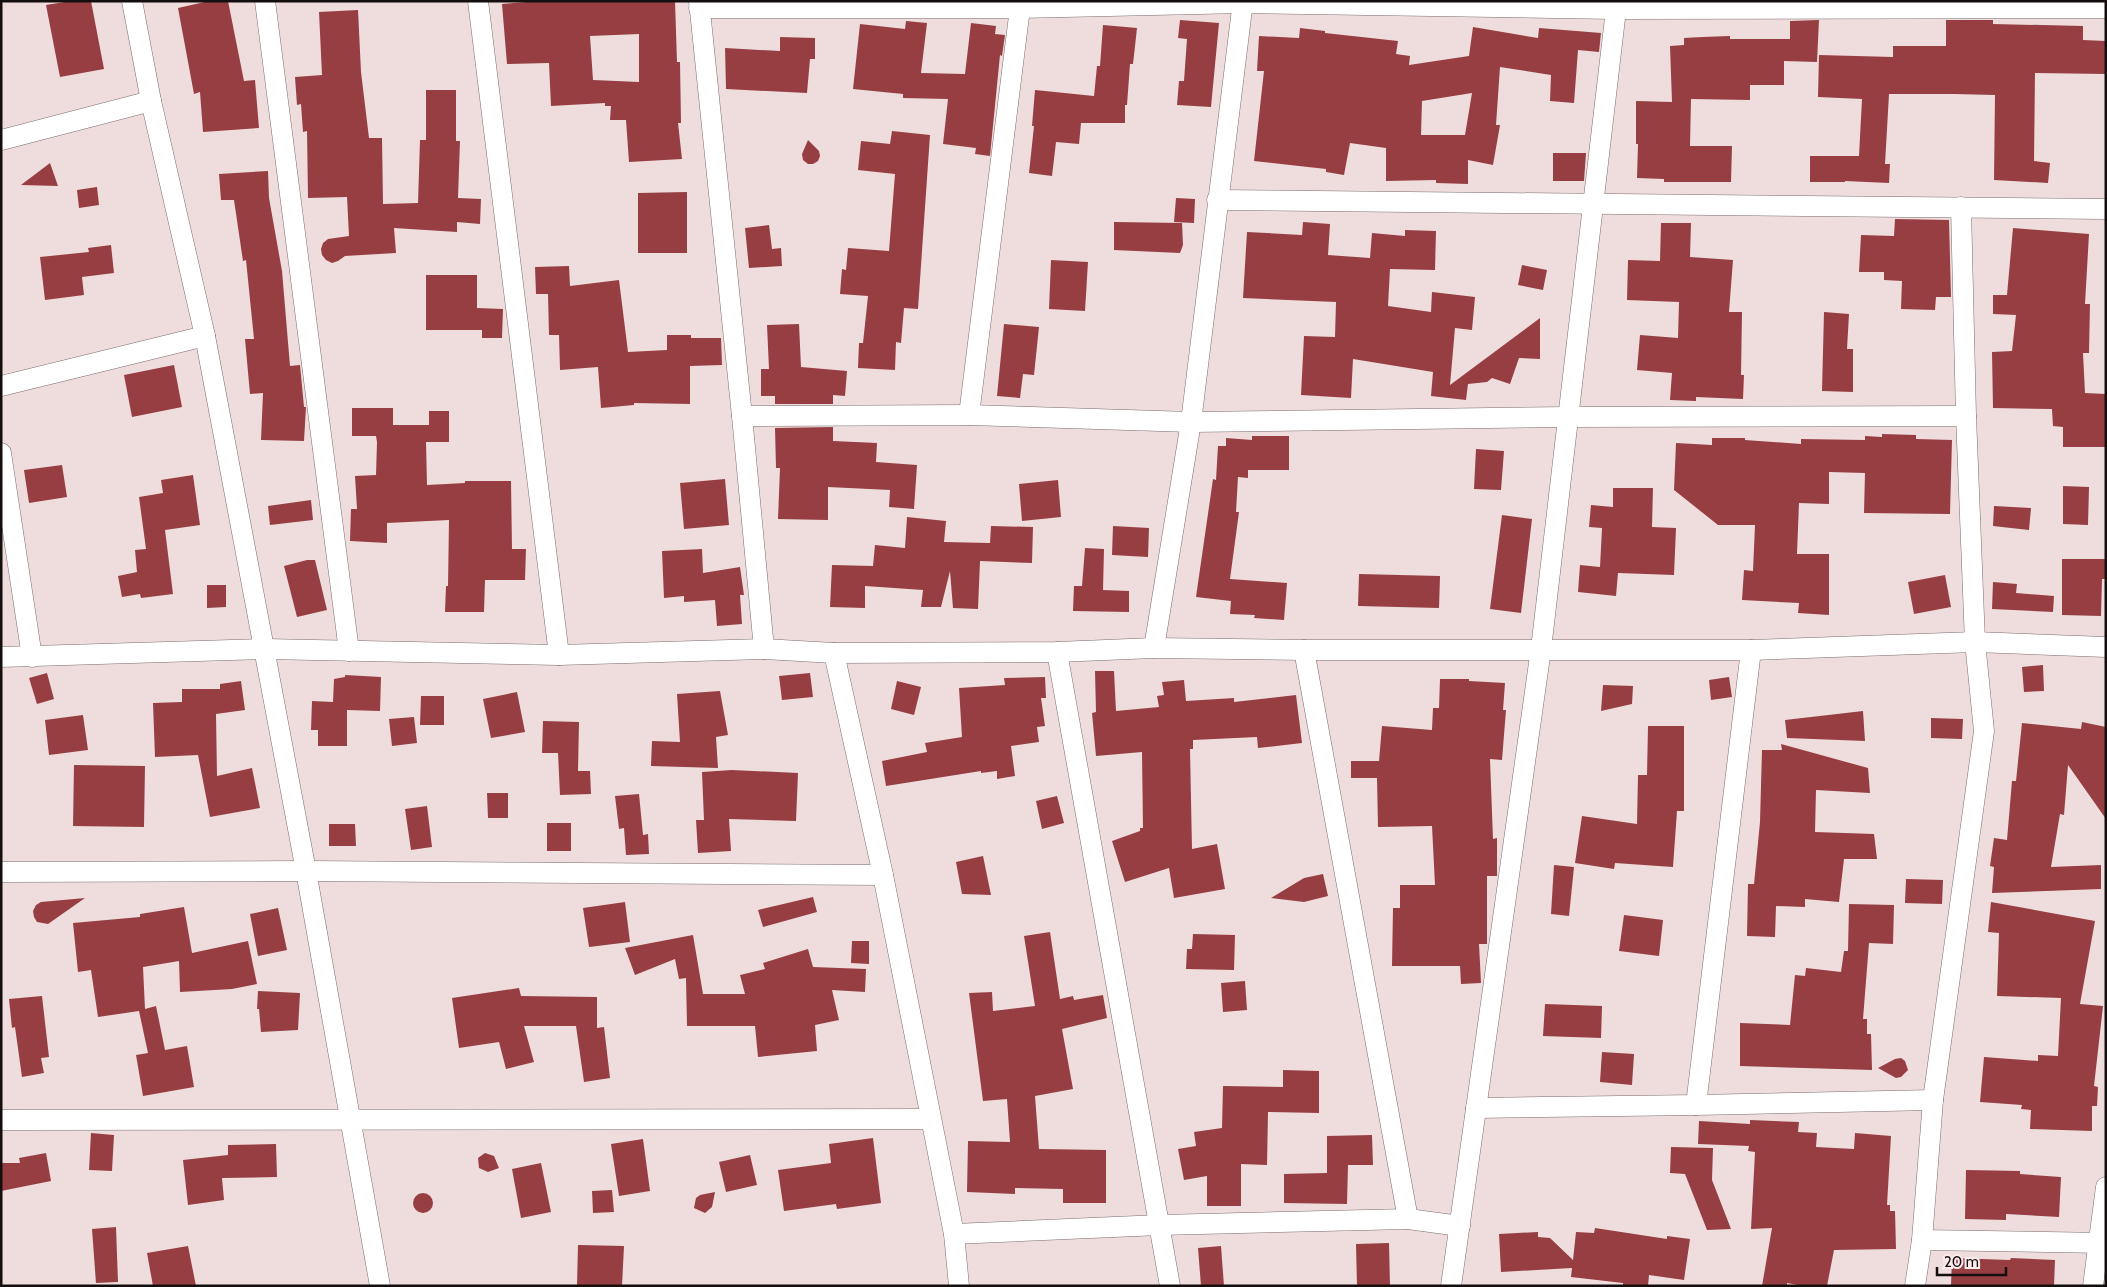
<svg xmlns="http://www.w3.org/2000/svg" width="2107" height="1287" font-family="Cabin,sans-serif">
<style>
.building{fill:#973e43;fill-rule:evenodd}
.lines{fill:none;stroke-linecap:round;stroke-linejoin:round}
.street-casing{stroke:#7c6c6c;stroke-width:21}
.street{stroke:#fff;stroke-width:20}
</style>
<rect width="100%" height="100%" fill="#efdddd"/>
<g class="building">
<path d="M71,1H91L104,69L60,77L46,5Z"/>
<path d="M209,1H228L244,81L255,80L259,128L203,132L200,92L194,94L178,8Z"/>
<path d="M539,1H675L677,62H680L681,123H678L682,159L629,162L626,120H610L611,106H605V103L551,106L549,63L507,64L502,4ZM639,34V82L593,80L590,36Z"/>
<path d="M358,10L361,72L369,138H382L383,204L418,203L420,140H426V90H456V141H460L458,198L481,199L480,224L457,222V232L394,228L396,253L345,256L338,261L332,263L326,260L322,255L321,249L323,243L328,239L349,236L347,197L308,198L307,131L303,132L301,104L297,105L295,77L322,75L319,12Z"/>
<path d="M1180,20L1219,23L1211,107L1177,105L1179,81H1184L1187,39L1178,38Z"/>
<path d="M1819,20L1817,62L1784,61V85H1750V100L1691,99L1690,146H1732L1731,182H1664V179L1637,178L1638,144H1636V101L1672,102L1670,46L1684,45V38L1702,37L1730,36V39H1790V21Z"/>
<path d="M1946,20H1993V24L2083,26V40L2106,41V74L2035,73L2034,161L2050,163L2048,183L1994,180L1995,95L1954,94H1889L1885,164H1890L1889,183L1845,181V182H1810V156H1859L1862,99L1818,97L1819,55L1893,57V46H1946Z"/>
<path d="M906,21L927,23L921,73L965,74L971,23L996,26L995,34L1005,35L1002,56L1000,55L990,156L975,154L976,148L943,144L948,99L903,98V94L853,89L860,24L905,29Z"/>
<path d="M1103,25L1137,28L1133,64H1130L1127,105H1125V123H1081L1079,144L1056,142L1052,176L1029,173L1034,126H1032L1035,90L1094,96L1097,66H1100Z"/>
<path d="M1473,27L1538,38L1539,28L1601,33L1599,52L1578,50L1574,103L1550,101L1551,75L1500,67L1496,125H1500L1493,165L1468,160V184L1436,183V180L1386,181V148L1350,143L1344,175L1326,172V169L1254,161L1264,71H1257L1259,36L1299,38L1300,28L1325,31V33L1398,41L1396,54L1410,56L1409,65L1469,56ZM1472,93L1465,135H1421L1422,101Z"/>
<path d="M780,37L815,38V59H810L807,93L726,89L725,48L780,51Z"/>
<path d="M892,131L930,135L918,309L904,308L901,343L896,342L895,370L858,368L859,343H863L868,296L840,294L842,269L846,270L848,248L889,251L895,174L858,170L861,141L890,144Z"/>
<path d="M808,140L819,151L820,156L818,161L813,164H808L803,160L802,154Z"/>
<path d="M1553,153H1586L1584,181H1553Z"/>
<path d="M50,163L58,186L21,185Z"/>
<path d="M268,171L269,198L282,271L290,366L300,365L304,407H306L304,441L261,440L263,393L250,394L245,339H254L246,260L243,261L234,200H221L219,174Z"/>
<path d="M97,187L99,205L79,208L77,190Z"/>
<path d="M687,192V253H638V193Z"/>
<path d="M1176,198L1195,199L1194,223L1174,222Z"/>
<path d="M1895,219L1949,220L1951,297H1936L1935,310L1901,309L1902,281L1884,280V272H1859L1861,235L1894,236Z"/>
<path d="M1114,222L1182,223L1183,245L1180,253L1114,250Z"/>
<path d="M1303,222L1330,224L1328,255L1370,258L1372,233L1405,236V230L1436,231L1435,270L1390,269L1388,306L1431,312L1432,292L1475,297L1472,330L1455,328L1450,385L1540,318V359L1519,358L1510,384L1492,378L1487,382L1468,384L1466,400L1431,396L1433,372L1353,359L1351,398L1301,395L1304,336L1335,337L1336,302L1243,298L1247,232L1302,235Z"/>
<path d="M1661,223H1691L1690,257L1733,260L1729,312H1742L1741,375H1744L1743,399L1696,397V401L1670,400L1672,373L1637,370L1640,335L1678,338L1679,302L1627,300L1628,260L1660,261Z"/>
<path d="M769,225L772,249L781,248L782,266L749,268L745,228Z"/>
<path d="M2013,228L2089,234L2085,304H2090L2089,353H2083L2085,393L2106,394V447H2063V427L2053,426L2052,409L1993,408L1992,352L2012,351L2016,315L1993,314V295H2007Z"/>
<path d="M111,245L114,273L82,277L84,295L45,300L40,257L89,252L88,248Z"/>
<path d="M1051,260L1088,262L1085,311L1049,309Z"/>
<path d="M1522,265L1547,270L1543,290L1518,285Z"/>
<path d="M569,266L570,286L619,280L628,352L667,350V335H691V338H721L722,365L690,366V404L634,403V405L601,408L598,367L560,370L559,335H549L548,294H536L535,267Z"/>
<path d="M426,275H477V308L503,309L502,338H482V330H426Z"/>
<path d="M1824,312L1849,314L1847,349H1853V392L1822,391Z"/>
<path d="M799,324L801,367L847,371L845,396L833,395V404H775V396H761V369H769L767,325Z"/>
<path d="M1004,324L1039,327L1034,375L1023,374L1020,398L997,396Z"/>
<path d="M174,365L182,407L132,417L124,375Z"/>
<path d="M352,408H393V425H429V411H449V442H426L427,485L465,483V481H511L512,549H526L525,580H485L484,612H445L446,586H448L449,520L387,523V543L350,541L351,509H357L355,476L376,475L377,442L376,436H352Z"/>
<path d="M833,427V441L877,443L876,462L917,465L914,509L889,507L890,490L828,487V520L778,519L780,468H776L775,428Z"/>
<path d="M1882,434L1916,435V439L1952,440L1950,514L1864,513L1865,473L1829,472V504L1799,503L1797,554H1829V615L1798,613L1799,603L1742,600L1744,570L1753,571L1755,525H1718L1674,490L1676,443L1712,445V438H1745V440L1801,444V439L1865,440V436L1882,437Z"/>
<path d="M1252,436H1289V470H1248V478L1238,477L1236,512H1239L1230,579L1287,583L1284,620L1254,618L1255,615L1230,614L1231,601L1196,597L1213,479L1216,480L1218,446H1226V438L1252,440Z"/>
<path d="M1476,449L1504,451L1501,490L1474,489Z"/>
<path d="M62,465L67,497L29,503L24,470Z"/>
<path d="M193,475L200,525L165,530L173,594L141,598L140,594L122,597L118,576L137,572L135,550L146,549L139,497L163,493L161,480Z"/>
<path d="M725,479L729,525L684,529L680,483Z"/>
<path d="M1058,480L1061,517L1022,521L1019,484Z"/>
<path d="M2063,486L2089,487L2088,525L2063,524Z"/>
<path d="M1613,488H1653L1652,527L1676,528L1674,575L1618,573L1616,596L1578,592L1580,565L1600,567L1602,528L1589,527L1591,505L1613,507Z"/>
<path d="M311,500L313,520L270,525L268,506Z"/>
<path d="M1994,506L2031,508L2029,530L1993,526Z"/>
<path d="M1502,515L1532,519L1521,613L1490,609Z"/>
<path d="M907,517L946,521L944,542L990,543L991,526L1033,527L1032,563L980,561L978,609L953,608L950,571L941,607H921L923,590L865,586V608L830,607L832,565L873,566L875,545L905,548Z"/>
<path d="M1113,526L1149,528L1148,557L1112,555Z"/>
<path d="M1085,548L1104,549L1103,590L1129,591V612L1073,611L1074,586H1082Z"/>
<path d="M702,549L703,573L740,567L744,595H740L742,624L717,626L715,600L684,602V596L664,598L662,551Z"/>
<path d="M2062,559H2106V579H2102L2101,616L2062,615Z"/>
<path d="M307,560H315L327,610L297,617L284,566Z"/>
<path d="M1359,574L1440,576L1439,608L1358,606Z"/>
<path d="M1945,575L1951,607L1914,614L1908,582Z"/>
<path d="M1993,582L2017,584L2016,593L2054,596L2053,612L1992,609Z"/>
<path d="M207,585H226V607L207,608Z"/>
<path d="M2043,665L2044,691L2024,692L2022,667Z"/>
<path d="M1095,671H1114L1116,711L1159,707L1157,696L1164,695L1162,682L1184,680L1186,701L1234,698V702L1296,695L1302,743L1258,748L1257,737L1193,740V749H1190L1192,849L1217,844L1225,889L1174,898L1169,868L1125,882L1112,841L1140,831V828H1143L1142,752L1096,756L1092,713L1096,712Z"/>
<path d="M47,673L54,699L37,704L29,678Z"/>
<path d="M810,673L813,697L782,700L779,676Z"/>
<path d="M345,675L381,677L380,711L347,710V746H318V730H311L312,701L333,702L334,679L345,677Z"/>
<path d="M1045,677L1046,698H1041L1045,726L1037,727L1039,742L1011,746L1015,776L997,779V771L981,773V771L886,786L882,761L927,752L925,743L962,737L959,688L1005,685L1004,678Z"/>
<path d="M1729,677L1732,697L1711,700L1709,680Z"/>
<path d="M1440,679H1469V681L1505,683L1503,710H1506L1502,760L1490,759L1493,839L1497,838V876H1487V944H1479L1481,983L1461,984L1460,966H1392L1393,908H1400V885H1435L1432,826L1378,827L1377,778H1351V761H1379L1382,726L1432,730L1433,708H1439Z"/>
<path d="M241,681L245,710L216,714L217,776L252,768L260,808L210,817L198,755L155,757L153,703L182,702V689H220V684Z"/>
<path d="M897,681L921,687L914,715L891,709Z"/>
<path d="M1603,685L1633,686L1632,704L1601,711Z"/>
<path d="M720,691L728,735L716,737L718,768L651,766L652,741L680,742L677,694Z"/>
<path d="M517,692L525,732L491,738L483,699Z"/>
<path d="M421,696H444V725H420Z"/>
<path d="M1863,711L1865,741L1787,738L1785,720Z"/>
<path d="M83,715L88,750L49,755L45,720Z"/>
<path d="M414,717L417,743L392,746L389,719Z"/>
<path d="M1931,718L1963,719L1962,739L1931,738Z"/>
<path d="M543,721L579,722L578,771H590L591,794L560,795L558,753H542Z"/>
<path d="M2082,722L2106,727V819L2068,765L2064,815L2060,814L2051,867L2101,865V889L1992,893L1994,867L1990,866L1994,838L2007,840L2012,781H2016L2022,723L2081,729Z"/>
<path d="M1648,726H1684V811H1677L1673,867L1615,863L1614,869L1575,863L1582,816L1637,824L1638,775H1647Z"/>
<path d="M1781,744L1868,768L1870,793L1816,790L1815,832L1874,834L1877,859H1844L1839,902L1805,899V907L1776,906L1775,937L1747,936L1748,884H1754L1760,822L1762,750H1782Z"/>
<path d="M74,765L145,766L144,827L73,826Z"/>
<path d="M732,770L798,773L796,821L729,819L731,851L698,853L696,820H704L702,772Z"/>
<path d="M487,793H508V818H488Z"/>
<path d="M639,794L643,835L648,834L649,854L626,855L624,828L619,829L615,796Z"/>
<path d="M1057,796L1064,823L1042,829L1036,801Z"/>
<path d="M427,806L432,847L411,850L405,809Z"/>
<rect x="547" y="823" width="24" height="28"/>
<path d="M329,824H355L356,846H329Z"/>
<path d="M983,856L991,895L962,894L956,862Z"/>
<path d="M1554,865L1574,867L1569,916L1551,914Z"/>
<path d="M1323,874L1328,896L1304,902L1271,898L1304,878Z"/>
<path d="M1906,879L1943,880L1942,904L1905,903Z"/>
<path d="M813,897L817,912L763,927L758,910Z"/>
<path d="M85,898L48,924L37,922L34,917L33,911L36,905L41,902Z"/>
<path d="M625,902L630,942L589,947L583,908Z"/>
<path d="M1991,902L2095,921L2080,1004L2103,1006L2094,1086L2098,1087L2097,1106H2092V1131L2030,1129L2031,1110L2021,1109L2022,1105L1980,1102L1984,1057L2038,1061V1055L2058,1056L2061,998L1997,996L1999,933L1988,932Z"/>
<path d="M1849,904L1894,905L1893,944L1869,943L1863,1019H1867V1034H1871L1872,1070L1740,1066V1023L1790,1025L1795,975L1805,976L1806,968L1841,972L1844,951H1848Z"/>
<path d="M184,907L192,953L248,941L257,984L232,989L180,992L179,961L143,967L145,1009L156,1006L165,1050L187,1046L194,1087L143,1096L136,1055L148,1053L139,1011L98,1017L91,970L78,972L73,923L140,917V914Z"/>
<path d="M278,908L287,950L258,956L250,914Z"/>
<path d="M1624,915L1663,920L1659,956L1619,951Z"/>
<path d="M1050,932L1060,999L1073,996L1074,1000L1103,995L1107,1018L1062,1029L1073,1089L1035,1096L1039,1149L1106,1150V1203H1063V1189L1015,1188V1194L967,1192L968,1141L1010,1142L1007,1099L983,1101L969,993L992,992L993,1011L1035,1006L1024,936Z"/>
<path d="M1193,934L1235,935L1234,970L1186,969L1187,949H1192Z"/>
<path d="M693,935L703,994H745L740,975L765,969L763,963L808,949L813,967L866,969L865,992L832,990L839,1020L815,1025L817,1051L758,1057L755,1026H687L686,978L679,979L675,959L635,975L625,948Z"/>
<path d="M852,941H869V964L851,963Z"/>
<path d="M1245,981L1247,1010L1223,1012L1221,983Z"/>
<path d="M519,988L521,996L597,997V1028L604,1027L610,1078L584,1082L576,1026H524L534,1062L506,1069L499,1042L459,1048L452,998Z"/>
<path d="M258,991L300,993L298,1030L261,1032L259,1009H257Z"/>
<path d="M42,996L49,1057L41,1058L44,1073L22,1077L15,1027L12,1028L9,999Z"/>
<path d="M1545,1004L1602,1006L1601,1038L1543,1036Z"/>
<path d="M1602,1052L1634,1054L1632,1085L1600,1082Z"/>
<path d="M1901,1058L1905,1061L1908,1070L1901,1077L1896,1078L1878,1068L1895,1059Z"/>
<path d="M1283,1070L1319,1071V1113L1268,1112L1267,1165L1241,1164V1206H1207V1176L1184,1180L1178,1149L1196,1146L1194,1132L1222,1128L1223,1086L1283,1087Z"/>
<path d="M1750,1120L1799,1122L1798,1132L1817,1133L1816,1147L1854,1149L1855,1133L1891,1136L1887,1205H1890V1211H1895L1896,1249L1834,1250L1827,1286H1803L1787,1283V1286H1762L1772,1228L1751,1229L1755,1152L1748,1151L1749,1146L1698,1144L1699,1121L1750,1124Z"/>
<path d="M91,1133L114,1135L112,1171L89,1170Z"/>
<path d="M1372,1135L1373,1165H1348L1347,1204L1284,1203V1174L1327,1173V1136Z"/>
<path d="M873,1138L881,1203L837,1209L836,1204L784,1211L778,1170L831,1163L829,1144Z"/>
<path d="M643,1139L650,1191L619,1196L611,1144Z"/>
<path d="M276,1144L277,1177L222,1178L224,1200L188,1205L183,1160L228,1155V1145Z"/>
<path d="M1671,1147L1713,1148L1712,1180L1731,1229L1707,1230L1685,1174L1670,1173Z"/>
<path d="M46,1153L51,1181L1,1191V1163H20L19,1158Z"/>
<path d="M485,1153L494,1156L499,1168L488,1172L479,1168L478,1158Z"/>
<path d="M750,1155L757,1185L726,1192L719,1162Z"/>
<path d="M541,1163L551,1212L521,1218L512,1169Z"/>
<path d="M1966,1170L2020,1171V1174L2061,1177L2059,1217L2006,1214V1220L1965,1219Z"/>
<path d="M612,1190L614,1212L593,1213L592,1191Z"/>
<path d="M715,1192L712,1207L705,1213L694,1208L696,1198L700,1195Z"/>
<circle cx="423" cy="1203" r="10"/>
<path d="M116,1227L118,1282L96,1283L92,1229Z"/>
<path d="M1595,1228L1667,1239V1236L1690,1239L1684,1280L1649,1275L1648,1286H1623V1283L1571,1277L1572,1268L1501,1272L1499,1234L1538,1232V1237L1550,1238L1573,1260L1576,1232L1594,1233Z"/>
<path d="M1389,1243L1390,1286H1357L1356,1244Z"/>
<path d="M578,1245L624,1246L622,1286H577Z"/>
<path d="M188,1246L196,1286H153L147,1253Z"/>
<path d="M1221,1246L1224,1286H1201L1198,1248Z"/>
<path d="M1952,1258L2010,1260L2011,1258L2055,1260L2054,1286H1951Z"/>
</g>
<g class="lines">
<g class="street-casing">
<g id="street">
<path d="M132,1L151,101L205,336L306,871L380,1286"/>
<path d="M265,1L349,651"/>
<path d="M478,1L559,655"/>
<path d="M699,1L742,416L764,649"/>
<path d="M699,8H1020L1243,3L1615,9L2106,8"/>
<path d="M1,140L151,101"/>
<path d="M1217,200L2106,209"/>
<path d="M1,386L205,336"/>
<path d="M969,415L1020,8"/>
<path d="M742,416L969,415L1191,422L1568,417L1966,416"/>
<path d="M1,453L32,657"/>
<path d="M1154,648L1191,422L1243,1"/>
<path d="M1304,650L1408,1219"/>
<path d="M1057,652L1170,1286"/>
<path d="M834,653L883,875L954,1234L959,1286"/>
<path d="M1,657L265,649L559,655L764,649L834,653L1057,652L1154,648L1304,650H1751L1975,642L2106,647"/>
<path d="M1,872L306,871L883,875"/>
<path d="M1696,1105L1751,650"/>
<path d="M1476,1108L1696,1105L1933,1100"/>
<path d="M1,1120L929,1119"/>
<path d="M954,1234L1160,1225L1408,1219L1460,1226"/>
<path d="M1922,1240L2106,1243"/>
<path d="M1451,1286L1541,649L1617,1"/>
<path d="M1915,1286L1922,1240L1933,1100L1984,731L1975,642L1966,416L1961,207"/>
<path d="M2093,1286L2106,1187"/>
</g>
</g>
<use href="#street" class="street"/>
</g>
<rect width="2107" height="1287" fill="none" stroke="#140e0e" stroke-width="5"/>
<path d="M1937 1267v8h69v-8" fill="none" stroke="#140e0e" stroke-width="2.5"/>
<text x="1944" y="1267" font-size="15" fill="#140e0e" stroke="#fcebea" stroke-width="4" paint-order="stroke">20 m</text>
</svg>
